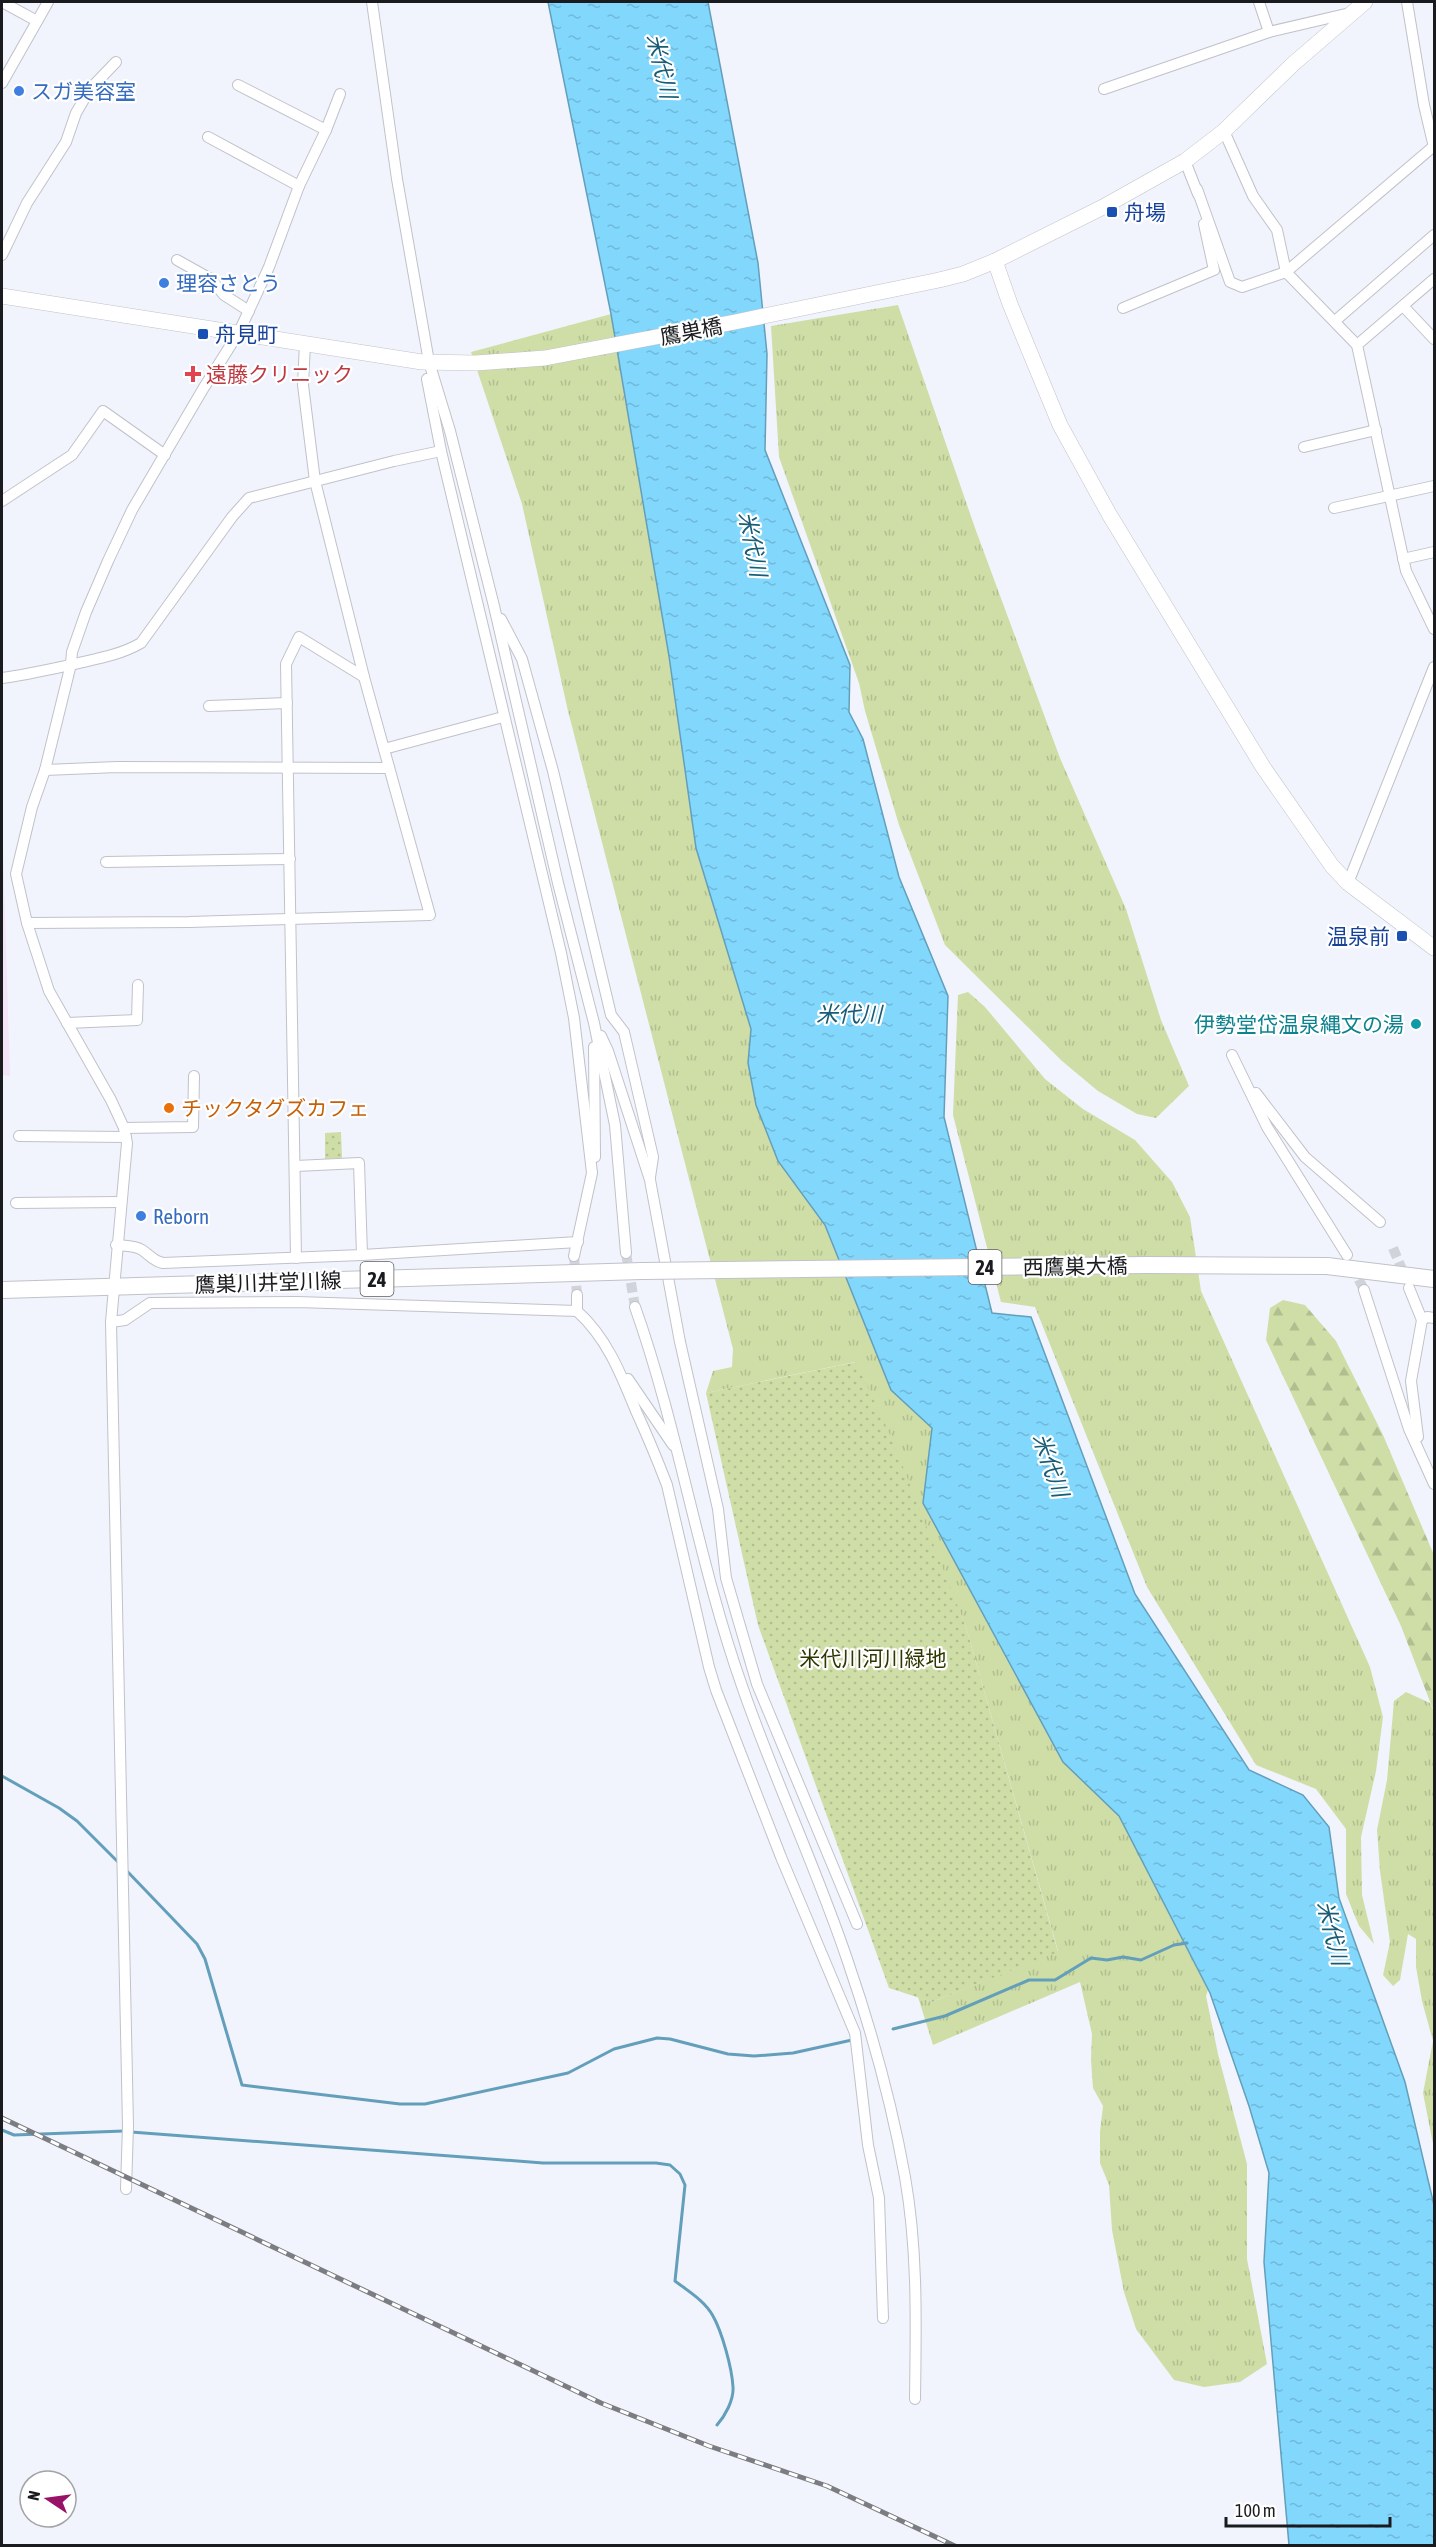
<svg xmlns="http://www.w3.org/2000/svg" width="1436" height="2547" font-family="'Asap Condensed','Noto Sans JP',sans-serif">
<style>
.education{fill:#f3e4f7}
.grass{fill:url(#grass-tufts)}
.forest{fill:url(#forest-firs)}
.park{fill:url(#park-dots)}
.water{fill:url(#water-ripples);stroke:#639fba;stroke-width:1.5}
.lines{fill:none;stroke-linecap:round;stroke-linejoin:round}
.stream{stroke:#639fba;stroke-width:3}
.street-tunnel{stroke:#d1d3db;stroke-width:10;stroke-dasharray:10 5;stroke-linecap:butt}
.street-casing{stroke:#c0c2ca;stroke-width:12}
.secondary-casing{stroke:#c0c2ca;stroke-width:16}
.primary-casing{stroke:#c0c2ca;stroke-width:18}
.street{stroke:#fff;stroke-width:10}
.secondary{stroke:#fff;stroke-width:15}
.primary{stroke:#fff;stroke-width:16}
.rail-casing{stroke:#7b7d82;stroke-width:5}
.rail{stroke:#fff;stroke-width:3;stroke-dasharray:9;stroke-linecap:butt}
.primary-bridge-casing{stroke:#c0c2ca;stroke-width:18;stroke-linecap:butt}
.primary-bridge{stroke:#fff;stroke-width:16}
.shop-dot{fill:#3f7fe0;stroke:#fff;stroke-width:2}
.transit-dot{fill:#1a4fb4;stroke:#fff;stroke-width:2}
.health-dot{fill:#e0444e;stroke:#fff;stroke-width:2}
.culture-dot{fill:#0f9aa8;stroke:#fff;stroke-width:2}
.food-dot{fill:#e8710a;stroke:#fff;stroke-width:2}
.labels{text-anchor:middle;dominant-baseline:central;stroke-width:4.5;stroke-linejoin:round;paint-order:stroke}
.shield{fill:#fff;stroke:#5f5f62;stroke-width:1.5}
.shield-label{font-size:20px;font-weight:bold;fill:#1a1b1e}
.shop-label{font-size:21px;fill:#366cbe;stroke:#fff;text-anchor:start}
.transit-label{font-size:21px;fill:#164399;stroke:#fff;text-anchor:start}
.street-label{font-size:21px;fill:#1a1b1e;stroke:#fff}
.health-label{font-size:21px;fill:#be3a42;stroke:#fff;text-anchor:start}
.culture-label{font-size:21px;fill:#0d838f;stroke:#fff;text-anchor:end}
.food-label{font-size:21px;fill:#c56008;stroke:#fff;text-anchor:start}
.park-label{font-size:21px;fill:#2e3800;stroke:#fff}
.water-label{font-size:22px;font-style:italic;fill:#195c76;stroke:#fff}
</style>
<defs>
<pattern id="grass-tufts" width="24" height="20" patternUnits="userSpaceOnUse" patternTransform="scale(1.5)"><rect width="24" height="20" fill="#cfdea7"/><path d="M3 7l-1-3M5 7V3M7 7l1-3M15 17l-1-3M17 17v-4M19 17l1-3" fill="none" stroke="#b1be8f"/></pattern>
<pattern id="forest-firs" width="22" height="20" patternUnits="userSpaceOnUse" patternTransform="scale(1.5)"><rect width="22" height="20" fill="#cfdea7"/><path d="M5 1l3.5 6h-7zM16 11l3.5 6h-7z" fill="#b1be8f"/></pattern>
<pattern id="park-dots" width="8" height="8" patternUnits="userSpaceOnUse" patternTransform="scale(1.5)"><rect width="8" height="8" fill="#cfdea7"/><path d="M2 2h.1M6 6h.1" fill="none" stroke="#b1be8f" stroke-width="1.8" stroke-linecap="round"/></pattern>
<pattern id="water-ripples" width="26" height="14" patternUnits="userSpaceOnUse" patternTransform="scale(1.5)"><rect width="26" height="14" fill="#82d7fd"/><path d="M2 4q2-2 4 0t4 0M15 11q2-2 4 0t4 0" fill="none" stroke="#70b8d8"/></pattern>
</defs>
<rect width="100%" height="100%" fill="#f1f4fc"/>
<path class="education" d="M2,817L10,1076L2,1075Z"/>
<g class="grass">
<path d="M898,305L975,528L1060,758L1126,909L1161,1020L1189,1086L1156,1118L1137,1114L1098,1091L1062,1061L945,945L899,825L865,711L859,683L779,457L771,326Z"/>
<path d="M611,314L669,656L696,848L751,1029L748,1063L778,1161L825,1225L891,1390L932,1428L923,1503L1063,1762L1119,1816L1208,1990L1206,1996L1218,2054L1247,2164V2259L1267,2364L1240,2382L1204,2387L1174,2380L1136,2329L1124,2292L1112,2230L1109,2185L1100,2163V2132L1103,2106L1093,2088L1091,2060L1092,2034L1080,1982L933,2045L918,1997L932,2002L1058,1951L966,1627L855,1362L706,1393L713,1371L732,1367L733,1349L568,711L522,504L471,352Z"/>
<path d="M968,992L985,1007L1045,1079L1083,1109L1135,1140L1172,1182L1190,1217L1201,1291L1370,1667L1383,1717L1376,1771L1361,1837L1362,1895L1374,1944L1359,1926L1346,1894V1829L1316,1789L1256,1765L1147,1587L1035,1307L1001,1302L953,1115L958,995Z"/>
<path d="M1406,1692L1430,1703L1434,1712V2149L1423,2093L1433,2041L1422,2001L1416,1967V1939L1408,1934L1400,1980L1393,1986L1383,1975L1390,1942L1380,1871L1377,1830L1387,1780L1394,1701Z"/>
</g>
<path class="forest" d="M1283,1300L1305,1305L1336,1341L1383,1435L1434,1555V1712L1401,1626L1266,1340L1270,1308Z"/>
<g class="park">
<path d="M341,1132L342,1158L325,1159V1133Z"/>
<path d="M856,1362L892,1439L966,1627L1058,1952L932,2002L889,1988L758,1625L706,1393Z"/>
</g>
<path class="water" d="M548,2H708L758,263L767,354L765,450L850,665L849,712L863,739L899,877L948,996L944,1117L992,1313L1031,1317L1135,1594L1249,1770L1303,1795L1329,1827L1339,1898L1405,2082L1434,2205V2545H1289L1264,2262L1269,2173L1249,2106L1210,1993L1119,1816L1063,1762L923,1503L932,1428L891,1390L825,1225L778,1161L756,1105L748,1063L751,1029L696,848L669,656L611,314Z"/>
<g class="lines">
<g class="stream">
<path d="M2,1776L59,1808L77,1821L120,1864"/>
<path d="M126,1870L197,1944L205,1959L242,2085L400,2104H425L568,2073L614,2049L657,2038L670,2039L728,2054L754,2056L793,2053L852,2040"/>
<path d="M893,2029L945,2016L1029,1980H1055L1091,1958L1107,1960L1123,1957L1141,1960L1174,1945L1187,1943"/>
<path d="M2,2130L14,2135L124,2131"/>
<path d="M131,2132L543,2163H656L670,2165L680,2174L685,2185L675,2281C688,2291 705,2301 713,2316C722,2332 732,2368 733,2387C734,2400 725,2416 717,2425"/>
</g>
<g class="street-tunnel">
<path d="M1393,1248L1406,1279"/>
<path d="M626,1253L635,1307"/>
<path d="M574,1256L577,1295"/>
<path d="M1352,1266L1364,1290"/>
</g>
<g class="street-casing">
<g id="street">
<path d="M2,2L37,21"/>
<path d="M372,2L397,179L429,362L450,431L494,606L558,883L594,1023L615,1125L626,1253"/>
<path d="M1259,2L1269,32"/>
<path d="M1407,2L1424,105L1434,147"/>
<path d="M2,83L48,2"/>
<path d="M238,85L326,130"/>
<path d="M1104,89L1269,32L1350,13"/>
<path d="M1224,131L1253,196L1277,230L1286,272L1357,345L1406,571L1434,629"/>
<path d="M208,137L299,186"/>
<path d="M1185,161L1198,194"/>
<path d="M1197,189L1230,282L1242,287L1286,272L1434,146"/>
<path d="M2,255L27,203L66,142L76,113L90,89L116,62"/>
<path d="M177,260L211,279L224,295L249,311"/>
<path d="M1403,306L1434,339"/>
<path d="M1123,308L1214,270L1204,224"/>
<path d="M1335,321L1434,235"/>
<path d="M1357,345L1434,279"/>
<path d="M427,379L441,451L561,953L574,1018L592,1173L574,1256"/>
<path d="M1304,447L1376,430"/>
<path d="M2,501L72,455L103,411L165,455"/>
<path d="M1334,508L1434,486"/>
<path d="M1403,559L1434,552"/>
<path d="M501,619L522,659L553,771L611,1015L624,1032L653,1157L650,1177"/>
<path d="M2,678C25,675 47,670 70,665C95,659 118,656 141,643L232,517L249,498L394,461L441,451"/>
<path d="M209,706L287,703"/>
<path d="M384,749L503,717"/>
<path d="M45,770L117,767L389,768"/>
<path d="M106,862L290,859"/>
<path d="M1348,883L1434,667"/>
<path d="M27,923L189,922L430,915L364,677L315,481L303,385L305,343"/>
<path d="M67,1023L137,1020L138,985"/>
<path d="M601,1036L608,1051L650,1180L680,1342L718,1509L726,1578L757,1684L857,1924"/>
<path d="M594,1047L595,1157"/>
<path d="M1232,1055L1267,1127L1347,1255"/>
<path d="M1256,1093L1305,1157L1380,1222"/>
<path d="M124,1128L193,1127L194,1076"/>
<path d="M19,1136L126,1137"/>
<path d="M296,1166L359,1163L362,1255"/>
<path d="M16,1203L120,1202"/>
<path d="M116,1245C125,1246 134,1245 142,1250C150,1255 153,1261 163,1263L362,1255L578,1242"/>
<path d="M296,1258L286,664L299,637L364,677"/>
<path d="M1409,1288L1422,1320"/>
<path d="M1364,1290L1409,1429L1434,1484"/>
<path d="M577,1295V1311"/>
<path d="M635,1307C679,1431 698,1562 742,1686C774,1779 817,1869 848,1962C872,2032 892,2105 905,2177C918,2251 916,2325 915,2399"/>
<path d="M111,1322L125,1320L150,1303L297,1302L577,1311C607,1338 621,1374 636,1411C647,1435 657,1459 667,1485L709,1667L716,1690L781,1857L855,2033L868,2145L879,2198L883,2318"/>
<path d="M628,1379L673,1445"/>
<path d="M1418,1437L1411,1381L1422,1320L1427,1317L1434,1318"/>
<path d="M126,2189L128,2126L111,1322L127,1143L124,1128L111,1100L49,991L27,923L16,874L32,807L45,770L71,664L72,652L86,612L108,561L132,510L203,389L239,332L269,267L299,186L326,130L340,94"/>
</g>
</g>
<g class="secondary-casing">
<g id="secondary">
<path d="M995,261L1010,304L1060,425L1109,514L1263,767L1332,866L1348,883L1434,948"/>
<path d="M2,296L422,362L476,363L545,358L735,322L939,280L963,274L995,261L1103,207L1185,161L1224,131L1293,64L1365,2"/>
</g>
</g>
<g class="primary-casing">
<g id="primary">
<path d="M1327,1266L1434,1279"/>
<path d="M2,1290L642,1271"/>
</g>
</g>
<use href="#street" class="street"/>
<use href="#secondary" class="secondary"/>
<use href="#primary" class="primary"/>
<g class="rail-casing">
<path id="rail" d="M2,2118L601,2403L709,2446L827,2486L955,2546"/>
</g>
<use href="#rail" class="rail"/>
<g class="primary-bridge-casing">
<path id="primary-bridge" d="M642,1271L1147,1265L1327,1266"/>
</g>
<use href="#primary-bridge" class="primary-bridge"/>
</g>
<g class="shop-dot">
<circle cx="19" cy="91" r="6"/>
<circle cx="164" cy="283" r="6"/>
<circle cx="141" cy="1216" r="6"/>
</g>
<g class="transit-dot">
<rect x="1106" y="206" width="12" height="12" rx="3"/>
<rect x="197" y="328" width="12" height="12" rx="3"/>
<rect x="1396" y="930" width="12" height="12" rx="3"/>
</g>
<path class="health-dot" d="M190 365h6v6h6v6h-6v6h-6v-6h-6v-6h6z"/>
<circle class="culture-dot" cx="1416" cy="1024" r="6"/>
<circle class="food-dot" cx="169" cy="1108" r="6"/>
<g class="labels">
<g class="shield">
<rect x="968.5" y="1250" width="33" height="34" rx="4.5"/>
<rect x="360.5" y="1262" width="33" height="34" rx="4.5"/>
</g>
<g class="shield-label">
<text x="985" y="1267">24</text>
<text x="377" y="1279">24</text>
</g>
<g class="shop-label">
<text x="31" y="91">スガ美容室</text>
<text x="176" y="283">理容さとう</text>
<text x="153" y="1216">Reborn</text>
</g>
<g class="transit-label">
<text x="1124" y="212">舟場</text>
<text x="215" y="334">舟見町</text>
<text x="1390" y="936" text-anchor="end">温泉前</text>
</g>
<g class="street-label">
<text transform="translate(691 331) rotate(-11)">鷹巣橋</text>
<text transform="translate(1075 1266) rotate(-1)">西鷹巣大橋</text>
<text transform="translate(268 1282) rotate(-2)">鷹巣川井堂川線</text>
</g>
<g class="health-label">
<text x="206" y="374">遠藤クリニック</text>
</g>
<g class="culture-label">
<text x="1404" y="1024">伊勢堂岱温泉縄文の湯</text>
</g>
<g class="food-label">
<text x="181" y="1108">チックタグズカフェ</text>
</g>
<g class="park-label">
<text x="873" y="1658">米代川河川緑地</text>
</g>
<g class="water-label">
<text transform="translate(662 66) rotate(77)">米代川</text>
<text transform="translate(753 544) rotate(79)">米代川</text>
<text x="849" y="1014">米代川</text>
<text transform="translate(1051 1465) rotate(71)">米代川</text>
<text transform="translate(1333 1933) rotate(76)">米代川</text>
</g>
</g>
<rect width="1436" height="2547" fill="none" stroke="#1a1b1e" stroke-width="6"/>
<g transform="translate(48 2499) rotate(283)"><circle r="28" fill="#ffffff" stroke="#a3a4a5" stroke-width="1.5"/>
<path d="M0-4.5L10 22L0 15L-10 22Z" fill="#981368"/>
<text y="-9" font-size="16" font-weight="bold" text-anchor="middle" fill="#1a1b1e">N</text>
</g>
<path d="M1226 2517v9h164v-9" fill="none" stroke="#1a1b1e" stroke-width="3"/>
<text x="1235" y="2517" font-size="18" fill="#1a1b1e" stroke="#ffffff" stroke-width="4.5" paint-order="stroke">100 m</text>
</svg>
